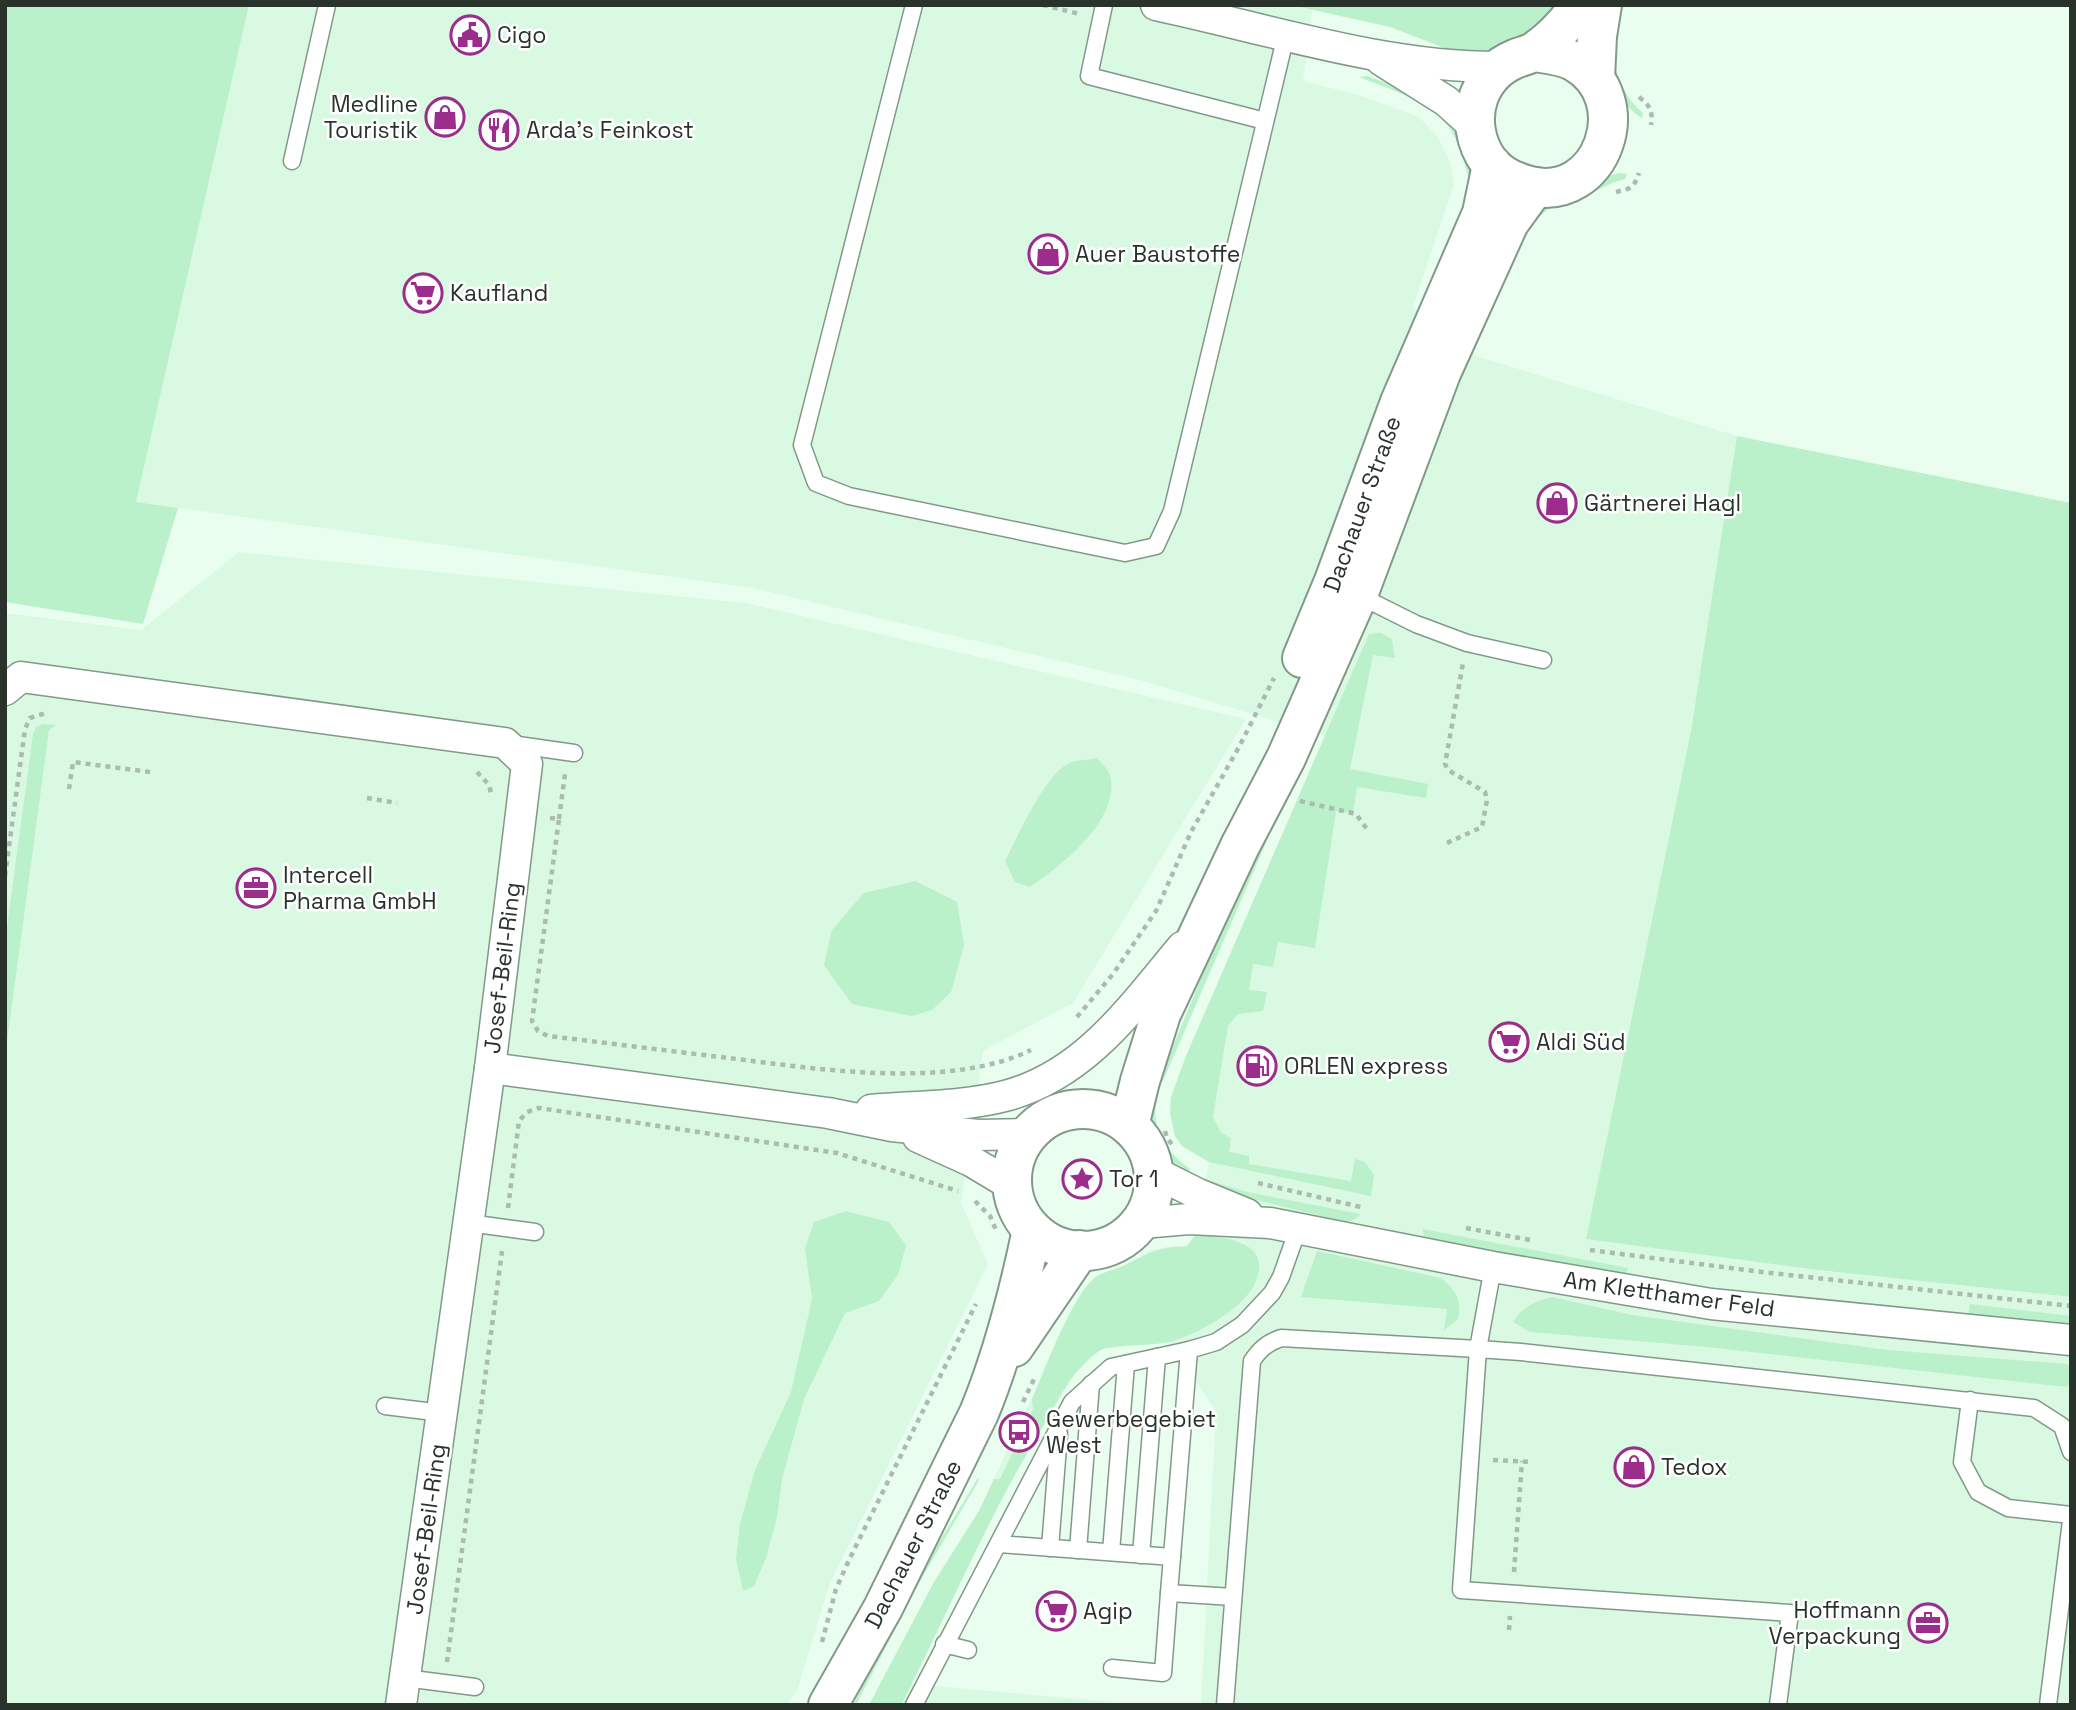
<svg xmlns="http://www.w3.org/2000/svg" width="2076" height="1710" font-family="'Space Grotesk',sans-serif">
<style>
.built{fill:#d9f9e2}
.grass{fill:#baf0ca}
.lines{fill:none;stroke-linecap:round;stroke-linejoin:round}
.service-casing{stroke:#829989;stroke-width:19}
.minor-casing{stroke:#829989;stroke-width:33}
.tertiary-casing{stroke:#829989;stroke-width:42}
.path{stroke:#aabbaf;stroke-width:4.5;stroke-dasharray:5 5;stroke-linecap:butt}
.service{stroke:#fff;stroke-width:16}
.minor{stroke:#fff;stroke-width:30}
.tertiary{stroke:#fff;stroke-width:38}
.labels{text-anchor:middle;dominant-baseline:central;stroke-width:5;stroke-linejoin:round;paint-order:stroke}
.poi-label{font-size:23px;fill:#29332c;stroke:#fff;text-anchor:start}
.street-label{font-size:23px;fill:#29332c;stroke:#fff}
</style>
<rect width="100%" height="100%" fill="#eafef0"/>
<g class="built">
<path d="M249,5H1291L1312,10L1303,81L1359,95L1419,117L1438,137L1450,162L1454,185L1413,307L1447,337L1476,356L1737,436L1691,731L1586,1239L1818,1270L2071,1297V1705H1201L1216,1411L1169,1342L1101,1349L1074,1375L1006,1488L912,1684L1145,1705H869L934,1582L979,1511L1082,1291L1097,1277L1126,1265L1149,1251L1167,1247L1187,1246L1196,1234L1209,1162L1182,1146L1175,1136L1170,1113L1171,1097L1186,1056L1325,736L1136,679L752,588L136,502Z"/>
<path d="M239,552L746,603L1246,719L1073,1003L983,1051L961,1203L988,1264L830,1583L798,1688L787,1705H5V613L141,630Z"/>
</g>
<g class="grass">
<path d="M5,5H249L136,502L178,508L143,624L5,602Z"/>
<path d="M1291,5H1561L1528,35L1476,54H1460L1390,27Z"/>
<path d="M1618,5H1622C1609,46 1609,83 1643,113L1642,118C1628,109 1612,90 1609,73C1607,62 1616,19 1618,5Z"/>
<path d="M1367,76L1395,86L1452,118L1476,170L1472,193C1454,108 1436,107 1359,77Z"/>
<path d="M1620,173L1627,174L1625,179C1604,184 1592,195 1573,203C1565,205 1558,204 1551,208C1543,212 1540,218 1533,222L1531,212L1600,178Z"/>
<path d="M1737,436L2071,503V1297L1818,1270L1586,1239L1691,731Z"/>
<path d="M1381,633L1392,639L1395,658L1373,655L1350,769L1428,784L1426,798L1357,787L1353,813L1336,811L1315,948L1278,942L1273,967L1253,964L1249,990L1267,992L1263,1011L1238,1014L1228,1026L1213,1117L1221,1133L1231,1138L1229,1152L1249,1156V1164L1351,1181L1355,1159L1365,1162L1374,1175L1371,1196L1209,1162L1182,1146L1175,1136L1170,1113L1171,1097L1186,1056L1369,634Z"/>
<path d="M43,724L56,725L49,730L6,1049L5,942L33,734L36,727Z"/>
<path d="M1097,758C1101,763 1109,770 1110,775C1121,820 1061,866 1030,887L1015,882L1005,861C1019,835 1043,777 1069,763C1077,760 1089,760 1097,758Z"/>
<path d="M1285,799L1163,1081L1159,1080L1256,845Z"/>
<path d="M915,881L957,902L964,945L951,992L932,1010L912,1016L852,1004L824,965L832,930L864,893Z"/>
<path d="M1153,1100L1156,1101C1152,1133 1166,1151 1190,1169L1188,1178C1158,1158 1147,1135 1153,1100Z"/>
<path d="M1210,1181L1247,1192L1360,1214C1354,1224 1343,1221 1334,1219L1232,1194L1209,1182Z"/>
<path d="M846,1211L889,1222L906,1245L898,1275L879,1301L845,1313L804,1399L782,1479L777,1517L766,1558L754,1586L743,1591L736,1559L740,1524L755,1470L791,1392L812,1299L805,1248L814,1222Z"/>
<path d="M1422,1229L1628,1268L1625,1279L1426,1240Z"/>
<path d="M1196,1234C1224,1238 1274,1240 1255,1283C1244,1309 1196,1335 1169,1342C1153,1346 1113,1344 1101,1350C1092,1354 1080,1368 1074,1375C1060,1393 1050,1415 1038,1435C986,1521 947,1615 901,1705H869L934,1582L979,1511L994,1479H1000L1033,1409L1032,1399C1045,1370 1073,1292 1097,1276C1106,1271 1118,1269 1127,1264C1151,1252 1160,1247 1187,1246Z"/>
<path d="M1317,1251L1441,1278C1456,1291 1462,1299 1458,1319L1444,1330L1447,1309L1301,1297Z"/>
<path d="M1552,1297L1632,1315L1887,1350L2066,1364L2071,1366V1384L2066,1387L1707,1347L1530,1332L1513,1322C1524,1307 1534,1301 1552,1297Z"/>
<path d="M1970,1304L2071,1316V1326L1968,1316Z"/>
<path d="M978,1478L979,1480L919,1583L856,1705H853L905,1605L915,1582Z"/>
</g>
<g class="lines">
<g class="service-casing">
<g id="service">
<path d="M914,5L802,445L816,483L849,496L1125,553L1156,546L1172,511L1286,35"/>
<path d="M1104,5L1089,76L1265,121"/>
<path d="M292,161L327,5"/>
<path d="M1358,595L1416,624L1467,643L1543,660"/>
<path d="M511,744L574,753"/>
<path d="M469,1223L535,1232"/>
<path d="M1189,1350L1169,1593L1233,1597"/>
<path d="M1970,1400L1962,1462L1978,1492L2008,1508L2071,1515"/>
<path d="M385,1406L442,1413"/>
<path d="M999,1544L1172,1557"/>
<path d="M1050,1548L1059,1434"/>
<path d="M1078,1550L1091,1384"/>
<path d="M1111,1552L1126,1364"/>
<path d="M1141,1555L1157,1357"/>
<path d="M944,1644L968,1650"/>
<path d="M1112,1668L1163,1673L1169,1593"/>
<path d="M405,1678L475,1687"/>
<path d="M914,1705L1072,1402L1111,1367L1189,1350L1216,1342L1242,1325L1272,1293L1281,1277L1298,1229"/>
<path d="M1225,1705L1252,1361C1260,1349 1267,1343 1281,1338L1478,1349L1493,1267"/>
<path d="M1778,1705L1790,1613L1461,1590L1478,1349L1521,1352L2034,1408L2062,1426L2071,1452"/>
<path d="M2048,1705L2071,1521"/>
</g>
</g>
<g class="minor-casing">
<g id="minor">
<path d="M1156,5C1269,29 1382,67 1498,67"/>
<path d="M1381,60L1446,101L1475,127"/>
<path d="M5,690L21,677L505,743L527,764L490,1068L401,1705"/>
<path d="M490,1068L828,1113L892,1126L978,1135L1028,1134"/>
<path d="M871,1110C915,1106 962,1107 1005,1096C1085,1075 1131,1008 1182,947"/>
<path d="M918,1137L971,1161L1011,1185"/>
<path d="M1154,1172L1196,1193L1247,1214"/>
<path d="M1142,1223L1189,1219L1270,1223L1493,1267L1711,1304L2071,1340"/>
</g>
</g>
<g class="tertiary-casing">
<g id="tertiary">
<path d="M1534,52C1548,54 1562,55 1575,62C1639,99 1602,203 1530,186C1514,182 1499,175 1489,162C1475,143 1471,118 1479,96C1486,78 1498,66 1515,59C1522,56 1529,55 1535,51C1553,39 1568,22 1580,5"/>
<path d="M1595,79L1597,36L1602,5"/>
<path d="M1302,658L1334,581L1400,402L1482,213L1492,165"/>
<circle cx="1083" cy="1180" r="71"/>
<path d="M1129,1126L1140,1081L1161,1014L1240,846L1286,758L1358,595L1441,373L1509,223L1535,187"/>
<path d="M1014,1347L1080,1250"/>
<path d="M828,1705L883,1608L979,1413C1003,1355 1019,1292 1032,1230"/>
</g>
</g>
<g class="path">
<path d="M1043,5L1080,14"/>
<path d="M1639,97C1650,106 1653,110 1651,125"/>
<path d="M1616,192C1632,188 1633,189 1639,173"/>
<path d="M477,772L489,785L491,793"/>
<path d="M69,789L73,762L150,772"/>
<path d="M367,798L397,803"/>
<path d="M1300,801L1356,814L1369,832"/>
<path d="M550,818L559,819L532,1021L538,1031L548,1036C608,1043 669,1051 729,1058C817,1069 949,1090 1031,1050"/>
<path d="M559,819L565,774"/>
<path d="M1447,843L1482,827L1487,800L1485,792L1448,770L1445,764L1463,663"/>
<path d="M5,876L25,729L30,718L46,713"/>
<path d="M1077,1017L1113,974L1156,911L1191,832L1239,747L1274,678"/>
<path d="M1165,1131L1167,1138L1174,1147"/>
<path d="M1258,1183L1365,1208"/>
<path d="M975,1201L990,1216L996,1230"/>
<path d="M508,1208L519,1121L527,1112L539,1108L837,1153L958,1191"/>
<path d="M1466,1228L1530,1240"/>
<path d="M1590,1250L1762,1272L2071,1306"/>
<path d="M1110,1264L1134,1252"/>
<path d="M1023,1402L1036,1375"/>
<path d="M1493,1460L1531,1462"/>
<path d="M1514,1572L1522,1461"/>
<path d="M1509,1630L1510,1616"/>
<path d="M822,1642L836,1589L849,1560L976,1304"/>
<path d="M447,1662L502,1251"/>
</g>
<use href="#service" class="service"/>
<use href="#minor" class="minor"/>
<use href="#tertiary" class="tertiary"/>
</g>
<defs>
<g id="civic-ring" transform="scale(2.0125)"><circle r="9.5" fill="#fff" stroke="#9c2d8c" stroke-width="1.5"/><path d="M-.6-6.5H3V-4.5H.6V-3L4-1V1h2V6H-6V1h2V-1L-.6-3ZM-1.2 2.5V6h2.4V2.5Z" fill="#9c2d8c"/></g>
<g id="shop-ring" transform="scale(2.0125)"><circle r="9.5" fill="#fff" stroke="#9c2d8c" stroke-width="1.5"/><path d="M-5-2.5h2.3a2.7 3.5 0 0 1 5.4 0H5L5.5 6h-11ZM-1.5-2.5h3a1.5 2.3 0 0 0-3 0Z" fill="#9c2d8c"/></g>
<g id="restaurant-ring" transform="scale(2.0125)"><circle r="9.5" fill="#fff" stroke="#9c2d8c" stroke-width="1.5"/><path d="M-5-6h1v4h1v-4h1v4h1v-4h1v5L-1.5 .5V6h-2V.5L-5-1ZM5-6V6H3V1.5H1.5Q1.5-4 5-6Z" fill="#9c2d8c"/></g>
<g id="supermarket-ring" transform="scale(2.0125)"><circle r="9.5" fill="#fff" stroke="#9c2d8c" stroke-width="1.5"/><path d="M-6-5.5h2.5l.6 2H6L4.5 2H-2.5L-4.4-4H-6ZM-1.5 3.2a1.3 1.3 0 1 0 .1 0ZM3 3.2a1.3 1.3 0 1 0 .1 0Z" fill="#9c2d8c"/></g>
<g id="office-ring" transform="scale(2.0125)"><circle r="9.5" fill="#fff" stroke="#9c2d8c" stroke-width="1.5"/><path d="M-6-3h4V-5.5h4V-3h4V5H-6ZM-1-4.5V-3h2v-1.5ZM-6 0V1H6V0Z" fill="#9c2d8c"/></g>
<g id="fuel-ring" transform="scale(2.0125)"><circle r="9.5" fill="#fff" stroke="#9c2d8c" stroke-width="1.5"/><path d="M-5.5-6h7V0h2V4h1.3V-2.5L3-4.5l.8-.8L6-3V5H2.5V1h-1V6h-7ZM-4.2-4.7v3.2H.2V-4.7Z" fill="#9c2d8c"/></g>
<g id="sight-ring" transform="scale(2.0125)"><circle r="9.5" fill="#fff" stroke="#9c2d8c" stroke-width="1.5"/><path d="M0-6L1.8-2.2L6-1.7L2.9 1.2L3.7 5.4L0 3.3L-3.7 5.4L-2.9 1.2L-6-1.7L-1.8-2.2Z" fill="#9c2d8c"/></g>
<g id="bus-ring" transform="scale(2.0125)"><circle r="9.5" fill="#fff" stroke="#9c2d8c" stroke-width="1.5"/><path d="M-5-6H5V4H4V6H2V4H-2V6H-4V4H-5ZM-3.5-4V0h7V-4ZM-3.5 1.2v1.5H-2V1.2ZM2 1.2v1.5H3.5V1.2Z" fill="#9c2d8c"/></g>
</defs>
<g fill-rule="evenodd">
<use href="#civic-ring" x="470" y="35"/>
<use href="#shop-ring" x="445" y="117"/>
<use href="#restaurant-ring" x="499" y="130"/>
<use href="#shop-ring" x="1048" y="254"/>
<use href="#supermarket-ring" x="423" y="293"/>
<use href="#shop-ring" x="1557" y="503"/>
<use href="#office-ring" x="256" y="888"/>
<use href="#supermarket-ring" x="1509" y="1042"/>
<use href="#fuel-ring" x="1257" y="1066"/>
<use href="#sight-ring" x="1082" y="1179"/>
<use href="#bus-ring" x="1019" y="1432"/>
<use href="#shop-ring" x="1634" y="1467"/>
<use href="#supermarket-ring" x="1056" y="1611"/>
<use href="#office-ring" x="1928" y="1623"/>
</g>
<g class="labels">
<g class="poi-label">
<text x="497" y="35">Cigo</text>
<text x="418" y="104" text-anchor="end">Medline<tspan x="418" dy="26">Touristik</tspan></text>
<text x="526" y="130">Arda's Feinkost</text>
<text x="1075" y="254">Auer Baustoffe</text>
<text x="450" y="293">Kaufland</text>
<text x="1584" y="503">Gärtnerei Hagl</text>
<text x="283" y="875">Intercell<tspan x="283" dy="26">Pharma GmbH</tspan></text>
<text x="1536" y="1042">Aldi Süd</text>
<text x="1284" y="1066">ORLEN express</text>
<text x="1109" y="1179">Tor 1</text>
<text x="1046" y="1419">Gewerbegebiet<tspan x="1046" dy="26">West</tspan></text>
<text x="1661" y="1467">Tedox</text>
<text x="1901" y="1610" text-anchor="end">Hoffmann<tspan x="1901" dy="26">Verpackung</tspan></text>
<text x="1083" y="1611">Agip</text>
</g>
<g class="street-label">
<text transform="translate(1362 504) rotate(-70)">Dachauer Straße</text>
<text transform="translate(502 968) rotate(-83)">Josef-Beil-Ring</text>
<text transform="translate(1669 1294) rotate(8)">Am Kletthamer Feld</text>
<text transform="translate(426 1529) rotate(-82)">Josef-Beil-Ring</text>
<text transform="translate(913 1544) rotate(-63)">Dachauer Straße</text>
</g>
</g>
<rect width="2076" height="1710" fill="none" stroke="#29332c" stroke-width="14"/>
</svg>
